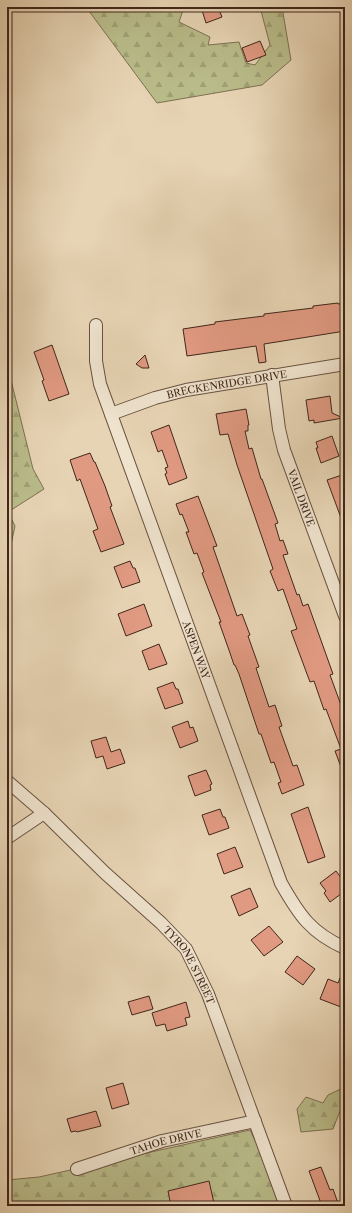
<svg xmlns="http://www.w3.org/2000/svg" width="352" height="1213" font-family="'Libre Caslon Text',serif">
<style>
.forest{fill:url(#forest-firs);stroke:#7d7152}
.building{fill:#e19a82;stroke:#41261a}
.lines{fill:none;stroke-linecap:round;stroke-linejoin:round}
.street-casing{stroke:#6a5240;stroke-width:14}
.street{stroke:#efe3ce;stroke-width:12}
.labels{text-anchor:middle;dominant-baseline:central;stroke-width:3;stroke-linejoin:round;paint-order:stroke}
.street-label{font-size:10px;fill:#41261a;stroke:#efe3ce}
</style>
<defs>
<pattern id="forest-firs" width="22" height="20" patternUnits="userSpaceOnUse"><rect width="22" height="20" fill="#b9bc8a"/><path d="M5 1l3.5 6h-7zM16 11l3.5 6h-7z" fill="#a0a176"/></pattern>
</defs>
<rect width="100%" height="100%" fill="#e7d4b4"/>
<filter id="stains"><feTurbulence type="fractalNoise" baseFrequency=".005" numOctaves="4"/><feColorMatrix values="0 0 0 0 .2 0 0 0 0 .09 0 0 0 0 .02 0 0 0 .5 -.17"/></filter>
<radialGradient id="worn" r=".72"><stop offset=".6" stop-color="#630" stop-opacity="0"/><stop offset="1" stop-color="#630" stop-opacity=".3"/></radialGradient>
<g class="forest">
<path d="M86,7H184L179,22L210,37L208,45L239,42L246,63L255,65L270,45L260,7H282L291,60L262,85L157,103Z"/>
<path d="M7,364L33,469L44,489L8,512L15,526L7,563Z"/>
<path d="M345,1087V1111H340L333,1129L301,1132L297,1109L306,1097L323,1103L328,1095Z"/>
<path d="M250,1130L287,1206H7V1180L39,1177Z"/>
</g>
<g class="building">
<path d="M201,7H218L222,17L206,23Z"/>
<path d="M260,41L266,55L247,62L242,48Z"/>
<path d="M338,303V304L345,303V331L264,344L266,362L259,363L256,346L187,356L183,329L215,324V322L264,316V314L313,308V306Z"/>
<path d="M52,345L69,394L49,401L42,381L44,380L34,352Z"/>
<path d="M145,355L149,368H142L136,364Z"/>
<path d="M330,396L332,413L343,418L314,423V420L309,421L306,400Z"/>
<path d="M246,409L249,425H248V431H245L249,449L252,448L261,479H262L278,523L275,524L280,541L283,540L288,554L283,555L297,595L299,594L303,606L308,604L333,674L330,675L345,716V775H344L335,751L341,749L326,709L324,710L314,681L310,682L291,631L297,629L283,589L278,591L270,571L273,569L237,465L228,434L220,435L216,414Z"/>
<path d="M169,425L187,478L169,485L165,474L167,473L165,468L168,467L162,450L158,452L151,432Z"/>
<path d="M332,436L339,456L321,463L316,448H318L316,442Z"/>
<path d="M90,453L94,462H95L105,486L112,506L110,507L124,544L101,552L93,531L98,529L80,479L77,481L70,460Z"/>
<path d="M345,474V525L344,526L327,480Z"/>
<path d="M198,496L217,546L213,547L237,616L242,614L250,635L248,636L259,667L256,668L269,707L275,705L282,726L279,727L293,766L297,765L304,785L282,794L278,783L281,782L274,762L271,763L261,734H259L239,674L235,665H234L230,653L219,622H221L202,573L204,572L197,553L194,554L186,532H189L182,514L180,515L176,504Z"/>
<path d="M130,561L133,568H135L140,582L122,588L114,567Z"/>
<path d="M144,604L152,626L126,636L118,614Z"/>
<path d="M159,644L167,664L149,670L142,651Z"/>
<path d="M173,682L176,689H178L183,703L165,709L157,688Z"/>
<path d="M188,721L190,728L193,727L198,741L180,748L172,727Z"/>
<path d="M106,737L111,752L120,749L125,763L107,769L103,756L96,758L91,741Z"/>
<path d="M206,770L212,784L210,785L211,790L195,796L188,776Z"/>
<path d="M308,807L325,857L308,863L291,814Z"/>
<path d="M220,809L223,817H225L229,828L209,835L202,815Z"/>
<path d="M235,847L243,867L224,874L217,854Z"/>
<path d="M336,871L345,883V891L330,902L324,893L326,891L320,883Z"/>
<path d="M250,888L258,907L239,916L231,896Z"/>
<path d="M269,926L283,942L264,956L251,940Z"/>
<path d="M297,956L315,969L303,985L285,972Z"/>
<path d="M345,966V996L341,1007L320,999L328,979L338,983Z"/>
<path d="M149,996L153,1009L132,1015L128,1002Z"/>
<path d="M186,1002L190,1017L185,1018L187,1025L167,1031L165,1024L156,1026L152,1013Z"/>
<path d="M123,1083L129,1104L112,1109L106,1088Z"/>
<path d="M96,1111L101,1126L77,1132L76,1131L71,1132L67,1119Z"/>
<path d="M321,1167L330,1190L333,1189L339,1206H322L309,1171Z"/>
<path d="M209,1181L214,1203L200,1206H171L168,1191Z"/>
</g>
<g class="lines">
<g class="street-casing">
<g id="street">
<path id="s1" d="M96,325V361L100,384L281,883C299,915 311,933 345,948"/>
<path id="s2" d="M272,375L279,429L284,450L345,616"/>
<path id="s3" d="M111,414L155,398L186,390L345,364"/>
<path id="s4" d="M7,781L44,813L105,873L161,923L186,949L208,994L286,1206"/>
<path d="M7,838L44,813"/>
<path id="s5" d="M77,1169L162,1141L255,1121"/>
</g>
</g>
<use href="#street" class="street"/>
</g>
<g class="labels">
<g class="street-label">
<text stroke="none"><textPath href="#s3" startOffset="120">BRECKENRIDGE DRIVE</textPath></text>
<text stroke="none"><textPath href="#s2" startOffset="127">VAIL DRIVE</textPath></text>
<text stroke="none"><textPath href="#s1" startOffset="342">ASPEN WAY</textPath></text>
<text stroke="none"><textPath href="#s4" startOffset="261">TYRONE STREET</textPath></text>
<text stroke="none"><textPath href="#s5" startOffset="93">TAHOE DRIVE</textPath></text>
</g>
</g>
<rect width="352" height="1213" fill="none" stroke="#e7d4b4" stroke-width="24"/>
<rect x="8" y="8" width="336" height="1197" fill="none" stroke="#41261a" stroke-width="2"/>
<rect x="12" y="12" width="328" height="1189" fill="none" stroke="#41261a"/>
<rect width="100%" height="100%" filter="url(#stains)"/>
<rect width="100%" height="100%" fill="url(#worn)"/>
</svg>
